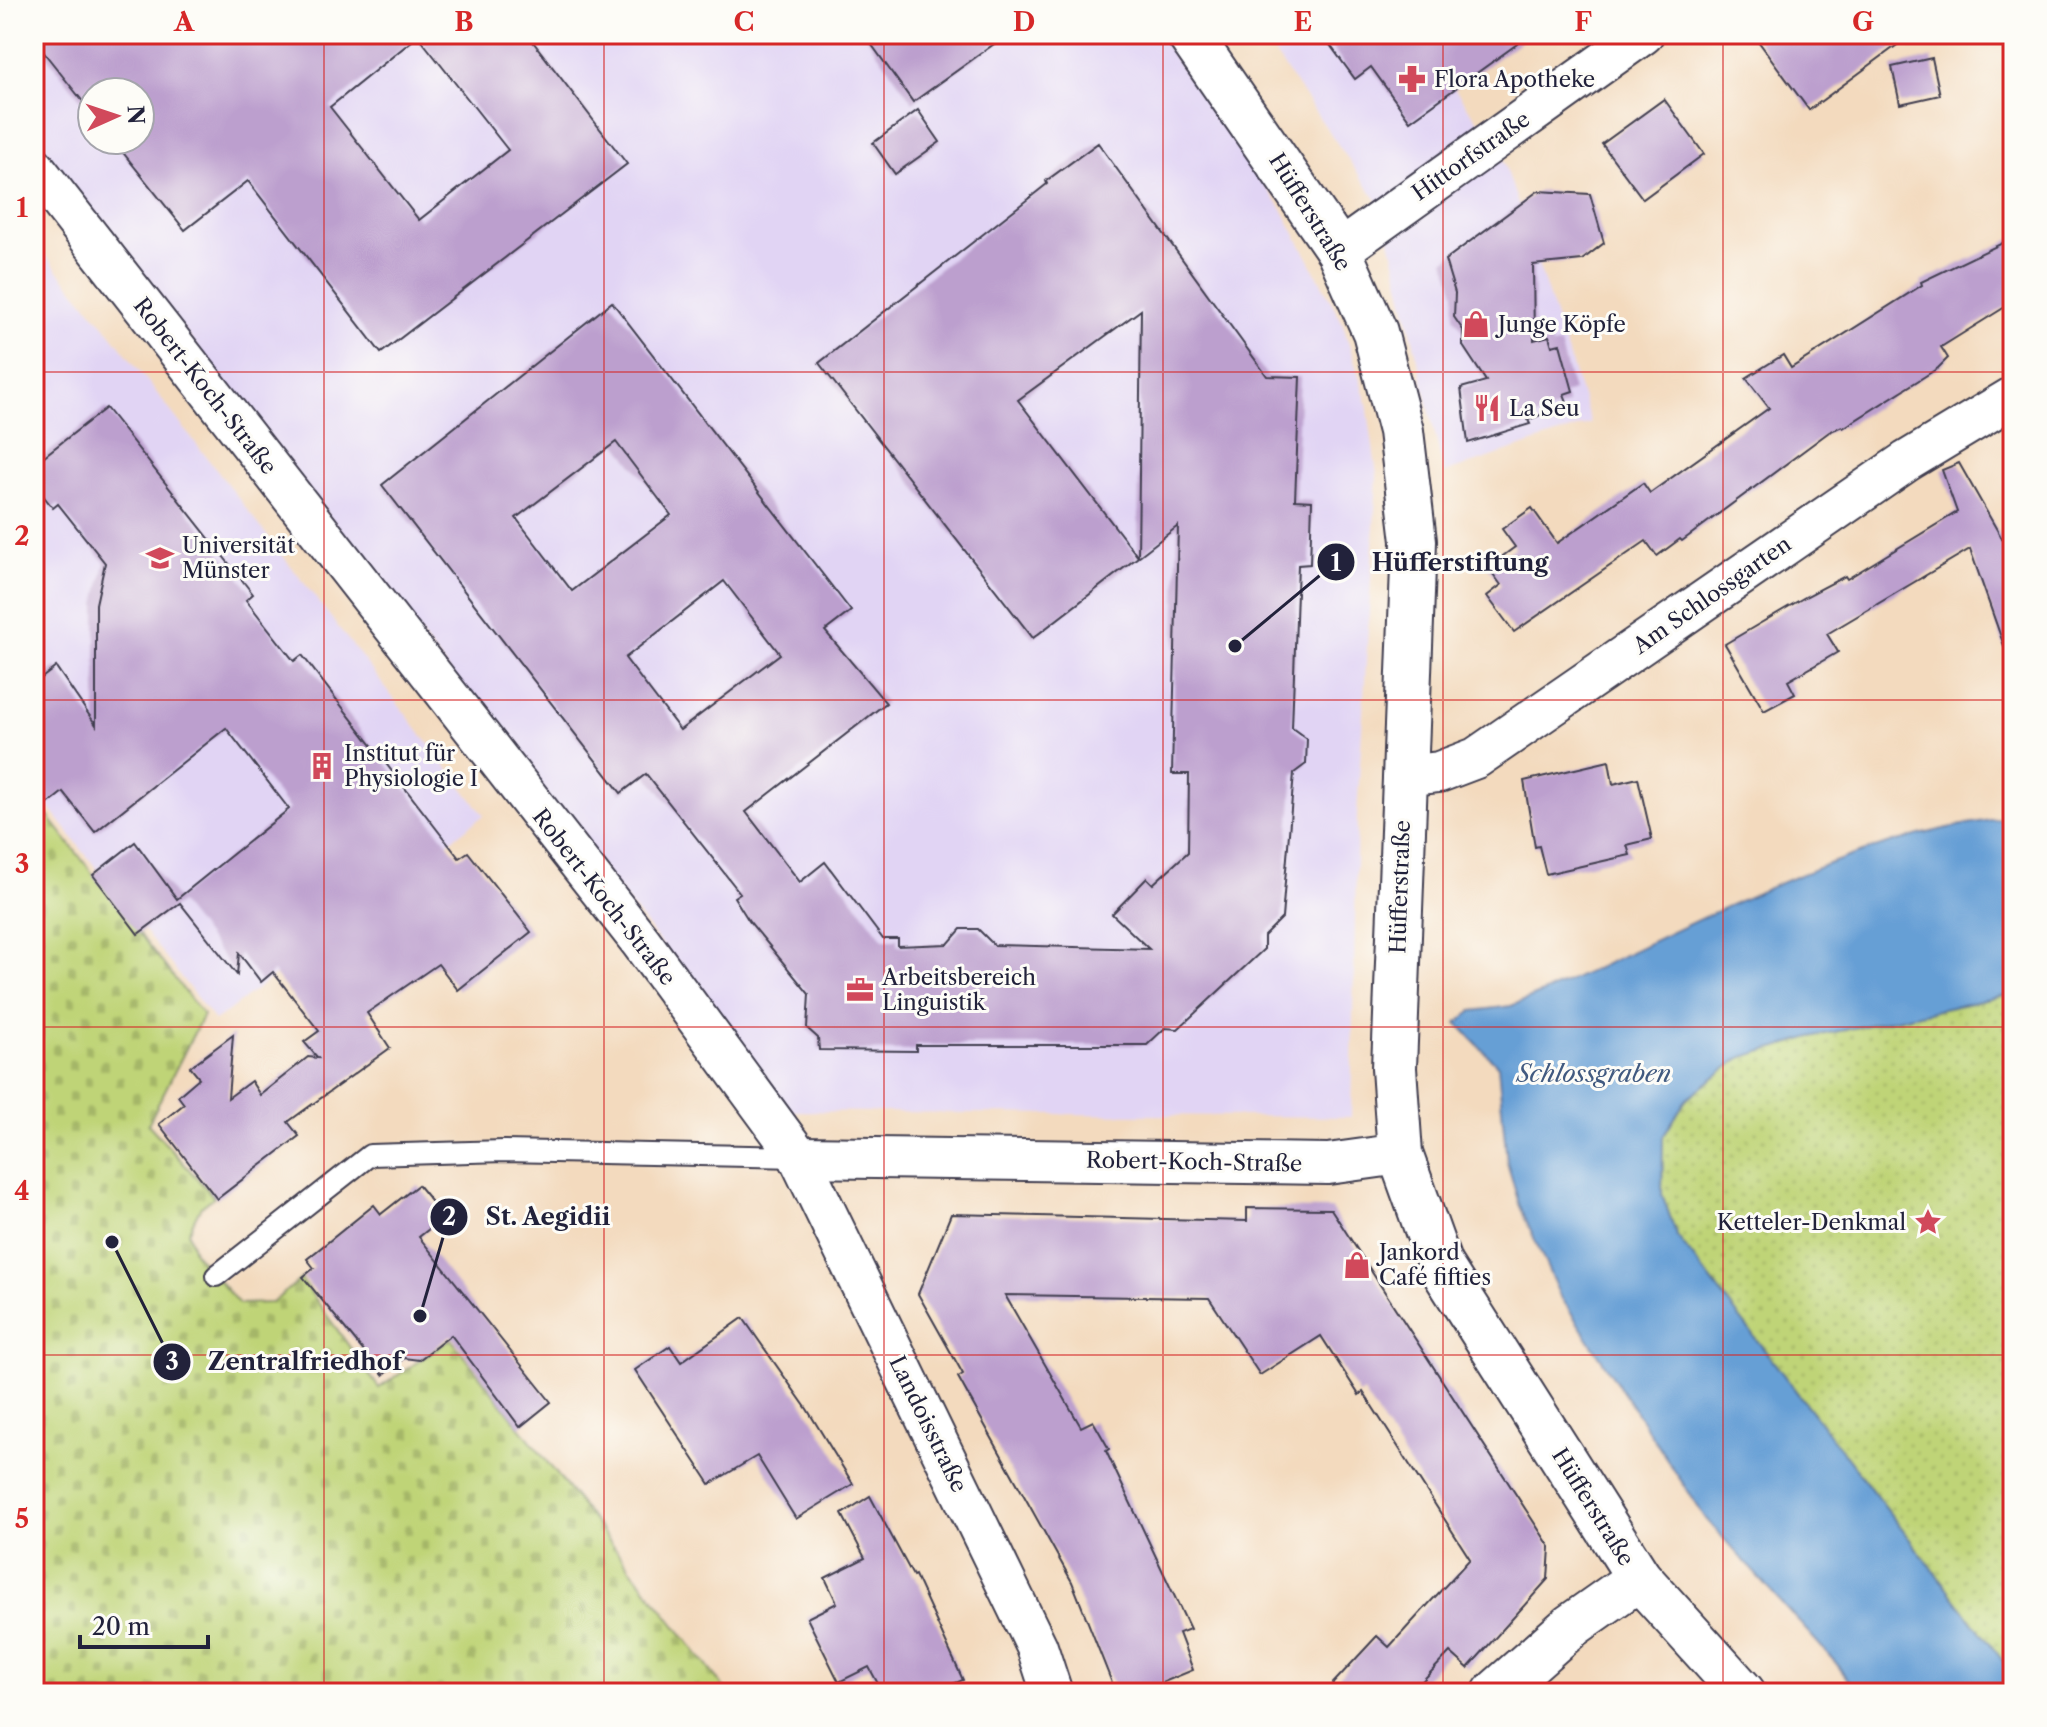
<svg xmlns="http://www.w3.org/2000/svg" width="2047" height="1727" font-family="'Libre Caslon Text',serif">
<style>
.built{fill:#e1d4f4;fill-rule:evenodd}
.grass{fill:url(#grass-dots);stroke:#707b59;stroke-width:2}
.cemetery{fill:url(#cemetery-stones);stroke:#707b59;stroke-width:2}
.water{fill:#669fd5;stroke:#446088;stroke-width:2}
.building{fill:#bc9fce;fill-rule:evenodd}
.lines{fill:none;stroke-linecap:round;stroke-linejoin:round}
.service-casing{stroke:#413e4f;stroke-width:24}
.minor-casing{stroke:#413e4f;stroke-width:44}
.tertiary-casing{stroke:#413e4f;stroke-width:48}
.service{stroke:#fff;stroke-width:20}
.minor{stroke:#fff;stroke-width:40}
.tertiary{stroke:#fff;stroke-width:44}
.grid{fill:none;stroke:#d62828;stroke-width:2;stroke-opacity:0.55}
.labels{text-anchor:middle;dominant-baseline:central;stroke-width:6;stroke-linejoin:round;paint-order:stroke}
.poi-label{font-size:22px;fill:#22223b;stroke:#fdfcf7;text-anchor:start}
.street-label{font-size:22px;fill:#22223b;stroke:#fdfcf7}
.water-label{font-size:24px;font-style:italic;fill:#415a80;stroke:#fdfcf7}
.leader{fill:none;stroke:#22223b;stroke-width:3}
.callout-dot{fill:#22223b;stroke:#fdfcf7;stroke-width:3}
.mark-label{font-size:24px;text-anchor:middle;font-weight:bold;fill:#fff}
.callout-label{font-size:24px;text-anchor:middle;font-weight:bold;fill:#22223b;stroke:#fdfcf7;stroke-width:6;stroke-linejoin:round;paint-order:stroke}
.neatline{fill:none;stroke:#d62828;stroke-width:3}
.grid-label{font-size:26px;text-anchor:middle;font-weight:bold;fill:#d62828}
</style>
<defs>
<pattern id="grass-dots" width="8" height="8" patternUnits="userSpaceOnUse" patternTransform="scale(2)"><rect width="8" height="8" fill="#bfd477"/><path d="M2 2h.1M6 6h.1" fill="none" stroke="#a4b668" stroke-width="1.8" stroke-linecap="round"/></pattern>
<pattern id="cemetery-stones" width="16" height="16" patternUnits="userSpaceOnUse" patternTransform="scale(2)"><rect width="16" height="16" fill="#bfd477"/><path d="M2 7V4a2 2 0 0 1 4 0v3zM10 15v-3a2 2 0 0 1 4 0v3z" fill="#a4b668"/></pattern>
</defs>
<rect width="100%" height="100%" fill="#fdfcf7"/>
<filter id="ink" filterUnits="userSpaceOnUse"><feTurbulence type="fractalNoise" baseFrequency=".0125" numOctaves="2"/><feDisplacementMap in="SourceGraphic" scale="16" xChannelSelector="R" yChannelSelector="G"/><feConvolveMatrix kernelMatrix="1 2 1 2 8 2 1 2 1" color-interpolation-filters="sRGB"/></filter>
<filter id="wash" filterUnits="userSpaceOnUse"><feTurbulence type="fractalNoise" baseFrequency=".006" numOctaves="4" result="noise"/><feDisplacementMap in="SourceGraphic" scale="32" xChannelSelector="R" yChannelSelector="G"/><feGaussianBlur stdDeviation="1.8" result="paint"/><feColorMatrix in="noise" values="0 0 0 0 0 0 0 0 0 0 0 0 0 0 0 0 0 1.4 0 .05"/><feComposite in="paint" operator="in"/></filter>
<g filter="url(#wash)">
<rect width="100%" height="100%" fill="#f3dabe"/>
<g class="built">
<path d="M34,34H1158L1283,211L1342,322L1367,403L1377,476L1357,815L1351,1117L791,1111L34,137ZM92,92H140V140H92Z"/>
<path d="M1261,34H1415L1501,153L1591,423L1444,473L1383,209Z"/>
<path d="M34,242L107,329L484,815L215,1021L34,788Z"/>
</g>
<path class="grass" d="M2013,994V1674L1677,1236L1662,1194L1663,1137L1687,1098L1740,1058L1811,1037Z"/>
<path class="cemetery" d="M34,798L203,1015L148,1124L214,1197L200,1208L188,1232L194,1252L239,1304L272,1303L301,1279L379,1388L451,1339L728,1693H34Z"/>
<path class="water" d="M2013,817V994L1811,1037L1740,1058L1687,1098L1663,1137L1662,1194L1677,1236L2013,1674V1693H1858L1835,1662L1706,1519L1559,1294L1519,1204L1507,1162L1498,1066L1457,1023L1472,1011L1511,1006L1550,990C1698,922 1849,836 2013,817Z"/>
<g id="blocks">
<g class="building">
<path d="M34,34H527L627,164L381,353L248,181L185,230L113,140H140V92H92V113L34,40ZM418,36L508,150L419,220L330,107Z"/>
<path d="M864,34H1008L913,102Z"/>
<path d="M1322,34H1531L1410,121L1371,67L1355,79Z"/>
<path d="M1753,34H1912L1809,110Z"/>
<path d="M1932,58L1940,95L1900,104L1892,67Z"/>
<path d="M1664,99L1704,154L1643,199L1602,144Z"/>
<path d="M918,110L940,142L895,174L873,143Z"/>
<path d="M1098,143L1267,376L1300,377L1295,500L1312,501L1310,564L1298,565L1292,728L1307,739L1306,764L1294,773L1282,918L1264,936V949L1178,1029L1165,1028L1147,1045H916V1051L819,1050L818,1038L807,1028L809,994L749,921L734,897L740,893L646,774L621,793L382,485L612,302L851,611L825,631L886,703L746,812L800,882L825,862L883,939H898V946L948,944L961,929H978L994,945L1149,949L1112,914L1147,878L1153,884L1188,852L1189,774H1172L1178,526L1138,557L1141,310L1018,400L1138,557L1033,638L819,363L1047,184L1046,181ZM616,442L671,515L572,591L516,518ZM724,581L780,654L680,730L625,658Z"/>
<path d="M1538,191L1590,194L1604,243L1582,260L1533,265L1534,340L1549,336L1552,346L1560,344L1573,391L1564,394L1568,404L1528,420L1530,424L1468,443L1461,388L1486,381L1463,346V330L1454,317L1455,293L1445,260Z"/>
<path d="M2013,238V302L1941,347L1948,358L1938,368L1843,428L1842,426L1829,432L1682,541L1680,539L1657,556L1646,541L1514,632L1487,596L1501,585L1488,567L1515,547L1502,529L1532,508L1557,543L1643,483L1650,493L1769,408L1746,378L1783,355L1791,368L1922,285L1921,282Z"/>
<path d="M106,408L253,594L246,600L294,661L302,655L459,858L468,852L531,932L458,990L438,964L367,1013L390,1048L288,1122L299,1136L217,1199L159,1124L184,1104L178,1096L199,1078L190,1067L233,1035L228,1098L251,1081L260,1095L308,1057L318,1058L304,1042L319,1031L273,972L261,982L239,953L237,975L180,903L138,934L93,875L135,842L177,899L289,809L226,728L95,832L63,792L34,815V684L56,667L96,725V604L105,563L58,504L53,508L34,484V464Z"/>
<path d="M1959,463L2013,558V656L2008,657L1970,549L1827,634L1838,652L1788,681L1795,694L1764,711L1725,644L1805,597L1845,576L1847,579L1957,512L1942,470Z"/>
<path d="M1609,761L1613,784L1638,778L1652,839L1627,845L1630,855L1546,874L1539,846L1535,847L1524,781Z"/>
<path d="M418,1185L444,1217L419,1237L551,1402L520,1427L451,1335L419,1360L404,1358L383,1375L303,1277L314,1268L307,1259L374,1205L381,1214Z"/>
<path d="M1247,1208L1331,1209L1550,1547L1548,1579L1468,1668L1450,1652L1411,1693H1324L1377,1636L1389,1647L1470,1559L1363,1392L1359,1395L1321,1336L1260,1375L1209,1298L1005,1295L1081,1427L1093,1421L1109,1449L1106,1451L1190,1629L1179,1633L1193,1670L1154,1686L1157,1693H1116L1072,1582L958,1377L963,1374L918,1294L951,1214L1247,1221Z"/>
<path d="M743,1318L807,1409L853,1484L796,1519L757,1456L710,1484L635,1370L670,1346L681,1362Z"/>
<path d="M870,1496L913,1576L915,1575L963,1680L931,1693H883L869,1667L839,1682L807,1618L837,1603L825,1578L865,1558L842,1514Z"/>
</g>
</g>
</g>
<g filter="url(#ink)">
<use href="#blocks" fill-opacity="0" stroke="#413e4f" stroke-width="2"/>
<g class="lines">
<g class="service-casing">
<path id="service" d="M216,1276L370,1155L504,1151L799,1157"/>
</g>
<g class="minor-casing">
<g id="minor">
<path d="M34,167L641,942L799,1157L1037,1647L1052,1693"/>
<path d="M1339,251L1643,34"/>
<path d="M1405,776L1439,772L1476,758L1907,461L2013,397"/>
<path d="M799,1157L1328,1164L1400,1154"/>
</g>
</g>
<g class="tertiary-casing">
<g id="tertiary">
<path d="M1189,34L1339,251L1375,332L1401,431L1414,541L1394,1068L1400,1154L1440,1265L1639,1578L1743,1693"/>
<path d="M1495,1693L1571,1626L1639,1578"/>
</g>
</g>
<use href="#service" class="service"/>
<use href="#minor" class="minor"/>
<use href="#tertiary" class="tertiary"/>
</g>
</g>
<path class="grid" d="M324,34V1693M604,34V1693M884,34V1693M1163,34V1693M1443,34V1693M1723,34V1693M34,372H2013M34,700H2013M34,1027H2013M34,1355H2013"/>
<defs>
<g id="pharmacy-bare" transform="scale(2.16)"><path d="M-2-6h4v4h4v4h-4v4h-4v-4h-4v-4h4Z" fill="#d1495b" stroke="#fdfcf7" stroke-width="2.5" paint-order="stroke"/></g>
<g id="shop-bare" transform="scale(2.16)"><path d="M-5-2.5h2.3a2.7 3.5 0 0 1 5.4 0H5L5.5 6h-11ZM-1.5-2.5h3a1.5 2.3 0 0 0-3 0Z" fill="#d1495b" stroke="#fdfcf7" stroke-width="2.5" paint-order="stroke"/></g>
<g id="restaurant-bare" transform="scale(2.16)"><path d="M-5-6h1v4h1v-4h1v4h1v-4h1v5L-1.5 .5V6h-2V.5L-5-1ZM5-6V6H3V1.5H1.5Q1.5-4 5-6Z" fill="#d1495b" stroke="#fdfcf7" stroke-width="2.5" paint-order="stroke"/></g>
<g id="university-bare" transform="scale(2.16)"><path d="M0-5L7-2L0 1L-7-2ZM-4 1L0 2.5L4 1V4Q0 6-4 4Z" fill="#d1495b" stroke="#fdfcf7" stroke-width="2.5" paint-order="stroke"/></g>
<g id="building-bare" transform="scale(2.16)"><path d="M-4-6H4V6H1V3H-1V6H-4ZM-2.5-4.3h1.7v1.8h-1.7ZM.8-4.3h1.7v1.8H.8ZM-2.5-1h1.7V.8h-1.7ZM.8-1h1.7V.8H.8Z" fill="#d1495b" stroke="#fdfcf7" stroke-width="2.5" paint-order="stroke"/></g>
<g id="office-bare" transform="scale(2.16)"><path d="M-6-3h4V-5.5h4V-3h4V5H-6ZM-1-4.5V-3h2v-1.5ZM-6 0V1H6V0Z" fill="#d1495b" stroke="#fdfcf7" stroke-width="2.5" paint-order="stroke"/></g>
<g id="sight-bare" transform="scale(2.16)"><path d="M0-6L1.8-2.2L6-1.7L2.9 1.2L3.7 5.4L0 3.3L-3.7 5.4L-2.9 1.2L-6-1.7L-1.8-2.2Z" fill="#d1495b" stroke="#fdfcf7" stroke-width="2.5" paint-order="stroke"/></g>
</defs>
<g fill-rule="evenodd">
<use href="#pharmacy-bare" x="1412" y="79"/>
<use href="#shop-bare" x="1476" y="324"/>
<use href="#restaurant-bare" x="1487" y="408"/>
<use href="#university-bare" x="160" y="558"/>
<use href="#building-bare" x="322" y="766"/>
<use href="#office-bare" x="860" y="990"/>
<use href="#sight-bare" x="1928" y="1222"/>
<use href="#shop-bare" x="1357" y="1265"/>
</g>
<g class="labels">
<g class="poi-label">
<text x="1434" y="79">Flora Apotheke</text>
<text x="1498" y="324">Junge Köpfe</text>
<text x="1509" y="408">La Seu</text>
<text x="182" y="545">Universität<tspan x="182" dy="25">Münster</tspan></text>
<text x="344" y="753">Institut für<tspan x="344" dy="25">Physiologie I</tspan></text>
<text x="882" y="977">Arbeitsbereich<tspan x="882" dy="25">Linguistik</tspan></text>
<text x="1906" y="1222" text-anchor="end">Ketteler-Denkmal</text>
<text x="1379" y="1252">Jankord<tspan x="1379" dy="25">Café fifties</tspan></text>
</g>
<g class="street-label">
<text transform="translate(1471 156) rotate(-35)">Hittorfstraße</text>
<text transform="translate(1310 212) rotate(58)">Hüfferstraße</text>
<text transform="translate(205 386) rotate(52)">Robert-Koch-Straße</text>
<text transform="translate(1712 595) rotate(-35)">Am Schlossgarten</text>
<text transform="translate(1400 887) rotate(-88)">Hüfferstraße</text>
<text transform="translate(604 897) rotate(52)">Robert-Koch-Straße</text>
<text transform="translate(1194 1162) rotate(1)">Robert-Koch-Straße</text>
<text transform="translate(928 1424) rotate(64)">Landoisstraße</text>
<text transform="translate(1593 1507) rotate(58)">Hüfferstraße</text>
</g>
<g class="water-label">
<text x="1594" y="1073">Schlossgraben</text>
</g>
</g>
<path class="leader" d="M1235 646L1336 562M420 1316L449 1217M112 1242L172 1362"/>
<g class="callout-dot">
<circle cx="1235" cy="646" r="8"/>
<circle cx="420" cy="1316" r="8"/>
<circle cx="112" cy="1242" r="8"/>
<circle cx="1336" cy="562" r="20"/>
<circle cx="449" cy="1217" r="20"/>
<circle cx="172" cy="1362" r="20"/>
</g>
<g class="mark-label">
<text x="1336" y="571">1</text>
<text x="449" y="1225">2</text>
<text x="172" y="1370">3</text>
</g>
<g class="callout-label">
<text x="1460" y="571">Hüfferstiftung</text>
<text x="548" y="1225">St. Aegidii</text>
<text x="305" y="1370">Zentralfriedhof</text>
</g>
<rect width="2047" height="1727" fill="none" stroke="#fdfcf7" stroke-width="88"/>
<g transform="translate(116 116) rotate(87)"><circle r="38" fill="#fdfcf7" stroke="#a5a5ac" stroke-width="2"/>
<path d="M0-6L14 30L0 20L-14 30Z" fill="#d1495b"/>
<text y="-12" font-size="22" font-weight="bold" text-anchor="middle" fill="#22223b">N</text>
</g>
<path d="M80 1635v12h128v-12" fill="none" stroke="#22223b" stroke-width="4"/>
<text x="92" y="1635" font-size="24" fill="#22223b" stroke="#fdfcf7" stroke-width="6" paint-order="stroke">20 m</text>
<rect x="44" y="44" width="1959" height="1639" class="neatline"/>
<g class="grid-label">
<text x="184" y="31">A</text>
<text x="464" y="31">B</text>
<text x="744" y="31">C</text>
<text x="1024" y="31">D</text>
<text x="1303" y="31">E</text>
<text x="1583" y="31">F</text>
<text x="1863" y="31">G</text>
<text x="22" y="217">1</text>
<text x="22" y="545">2</text>
<text x="22" y="873">3</text>
<text x="22" y="1200">4</text>
<text x="22" y="1528">5</text>
</g>
</svg>
